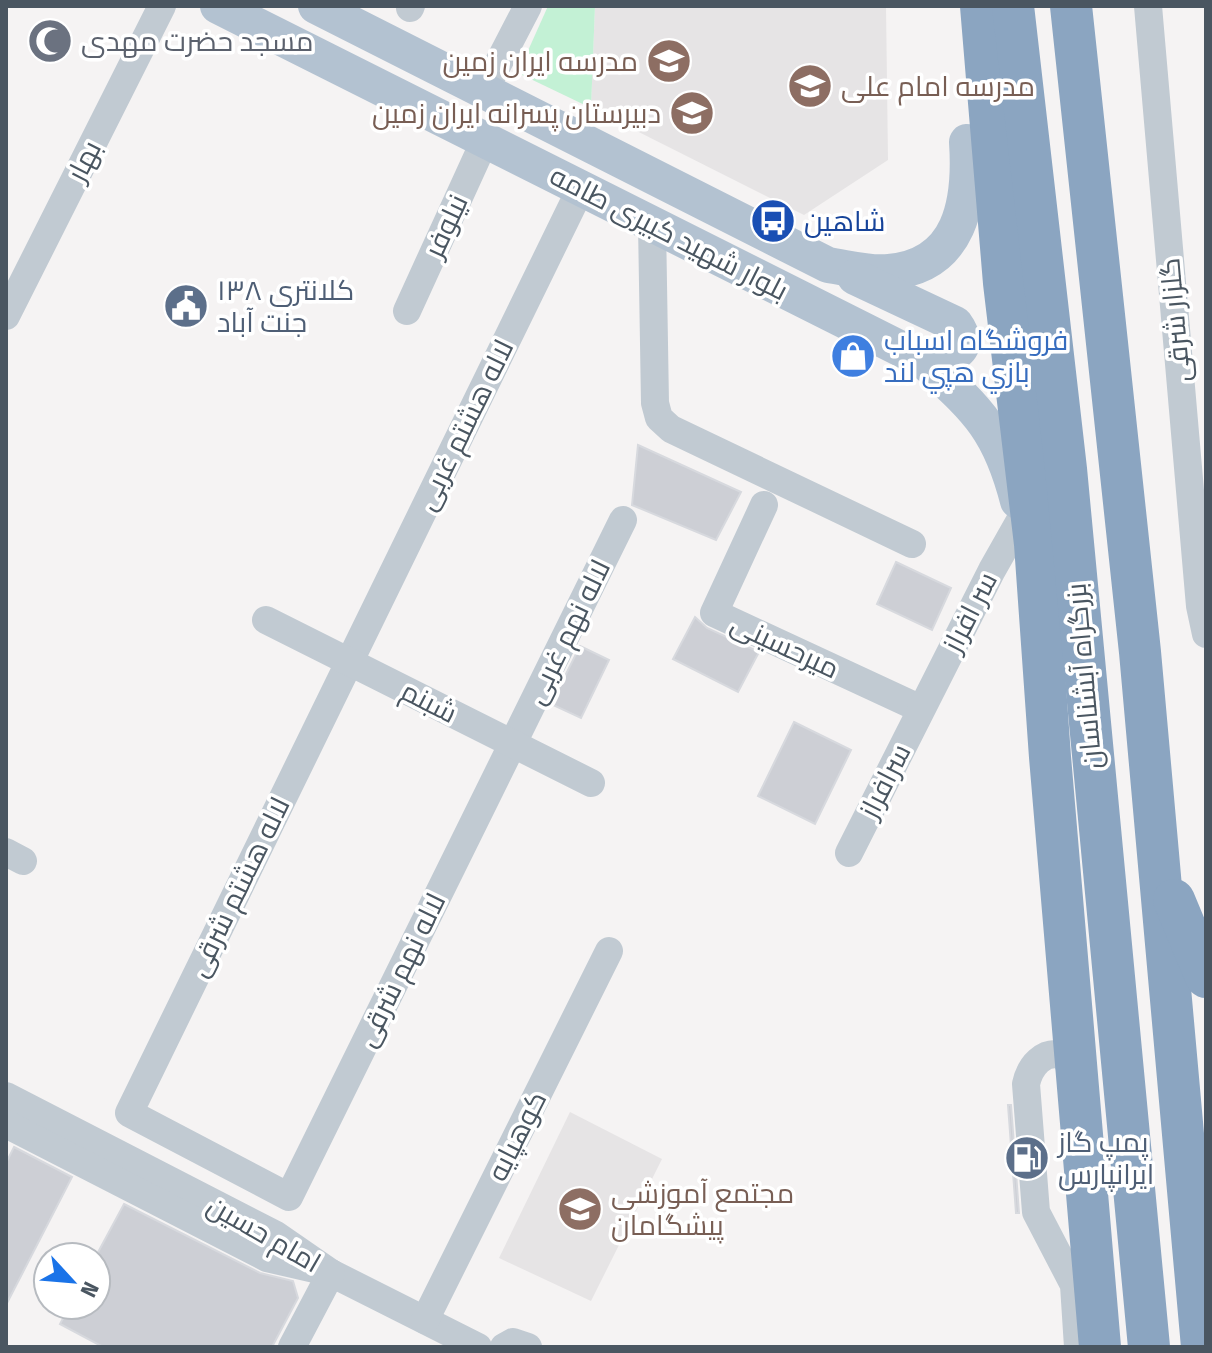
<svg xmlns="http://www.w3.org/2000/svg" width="1212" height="1353" font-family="'Fira Sans Condensed',Cairo,sans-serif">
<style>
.education{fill:#e6e4e5}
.green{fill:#c3f1d5}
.building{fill:#cdcfd5;stroke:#d7d9de;stroke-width:2}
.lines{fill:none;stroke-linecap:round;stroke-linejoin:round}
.minor{stroke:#c1cad2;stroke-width:28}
.major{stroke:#b3c2d1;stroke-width:36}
.highway{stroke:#8ba5c1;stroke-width:42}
.labels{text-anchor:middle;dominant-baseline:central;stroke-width:7;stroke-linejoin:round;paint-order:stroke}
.worship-label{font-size:28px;fill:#5b616d;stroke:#fff;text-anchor:start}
.education-label{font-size:28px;fill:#785e54;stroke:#fff;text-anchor:end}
.street-label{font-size:28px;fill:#4a5661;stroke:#fff}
.transit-label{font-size:28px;fill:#164399;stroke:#fff;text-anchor:start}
.service-label{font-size:28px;fill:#4e5e75;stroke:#fff;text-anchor:start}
.shop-label{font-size:28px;fill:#366cbe;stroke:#fff;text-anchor:start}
</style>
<rect width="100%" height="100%" fill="#f5f3f3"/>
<g class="education">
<path d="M595,6H886L888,160L804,215L591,108Z"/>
<path d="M570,1112L662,1159L591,1301L499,1258Z"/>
</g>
<path class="green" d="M548,6H595L591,108L518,73Z"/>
<g class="building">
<path d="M638,445L741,492L716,540L632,505Z"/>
<path d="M896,562L951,588L932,630L877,604Z"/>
<path d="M695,617L707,628L759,652L738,692L673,659Z"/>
<path d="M580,646L609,660L581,718L551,704Z"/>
<path d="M794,722L851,750L815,824L758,796Z"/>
<path d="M1008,1105H1011L1019,1213H1016Z"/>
<path d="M14,1147L72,1177L6,1305V1163Z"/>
<path d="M124,1204L260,1273L293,1281L298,1298L272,1347H103L60,1324L70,1305H96V1256Z"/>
</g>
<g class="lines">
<g class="minor">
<path d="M1148,6L1200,606L1206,634"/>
<path d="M410,8L411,6"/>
<path d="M484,91L528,6"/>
<path d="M581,188L129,1113L289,1197L623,520"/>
<path d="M652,224L655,403L659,418L671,429L912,544"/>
<path d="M407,311L485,140"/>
<path d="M6,316L162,6"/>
<path d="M764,505L714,613L921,709"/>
<path d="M266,620L591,783"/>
<path d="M6,852L23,861"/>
<path d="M849,853L992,570L1022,517"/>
<path d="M1077,1076L1063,1055C1043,1050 1030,1066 1026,1084L1036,1212L1074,1285L1078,1347"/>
<path d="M6,1096L276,1235L331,1273L478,1347"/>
<path d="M6,1124L267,1258L315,1269"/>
<path d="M425,1320L609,951"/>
<path d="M292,1347L331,1273"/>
<path d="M504,1347L513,1342L528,1347"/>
</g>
<g class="major">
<path d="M218,6L923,360C976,409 999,427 1018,501"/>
<path d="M316,6L828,265C848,268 868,274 889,272C961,266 971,202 967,142"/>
<path d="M855,277L955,324C977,354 944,358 923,360"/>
</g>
<g class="highway">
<path d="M981,6L1004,283L1035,544L1050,757L1100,1347"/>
<path d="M1013,6L1066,469L1149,1347"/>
<path d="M1071,6L1140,652L1202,1347"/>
<path d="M1174,900L1206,977"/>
</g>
</g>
<defs>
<g id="mosque-disc" transform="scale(2.3)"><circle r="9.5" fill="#6b7280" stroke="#fff"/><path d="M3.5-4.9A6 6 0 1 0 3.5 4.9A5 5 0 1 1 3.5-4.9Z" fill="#fff"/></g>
<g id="school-disc" transform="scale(2.3)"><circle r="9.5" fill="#8d6e63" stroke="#fff"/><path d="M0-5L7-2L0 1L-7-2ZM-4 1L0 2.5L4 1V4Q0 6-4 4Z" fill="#fff"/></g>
<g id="bus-disc" transform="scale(2.3)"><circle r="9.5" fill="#1a4fb4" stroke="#fff"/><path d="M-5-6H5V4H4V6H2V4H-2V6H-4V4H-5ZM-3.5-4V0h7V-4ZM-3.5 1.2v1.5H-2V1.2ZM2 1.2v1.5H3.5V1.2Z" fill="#fff"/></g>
<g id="civic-disc" transform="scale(2.3)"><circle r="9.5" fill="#5c6f8a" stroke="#fff"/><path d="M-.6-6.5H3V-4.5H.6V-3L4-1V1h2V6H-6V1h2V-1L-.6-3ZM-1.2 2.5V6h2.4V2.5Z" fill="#fff"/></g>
<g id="shop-disc" transform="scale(2.3)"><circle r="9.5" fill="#3f7fe0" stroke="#fff"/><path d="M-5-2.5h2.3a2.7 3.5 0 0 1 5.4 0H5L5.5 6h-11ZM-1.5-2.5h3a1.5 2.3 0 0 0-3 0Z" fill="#fff"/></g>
<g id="fuel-disc" transform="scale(2.3)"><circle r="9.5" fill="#5c6f8a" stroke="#fff"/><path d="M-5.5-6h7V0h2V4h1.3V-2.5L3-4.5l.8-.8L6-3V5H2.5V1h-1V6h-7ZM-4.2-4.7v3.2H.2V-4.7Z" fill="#fff"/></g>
</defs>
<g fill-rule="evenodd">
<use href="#mosque-disc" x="50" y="41"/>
<use href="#school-disc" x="669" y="61"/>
<use href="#school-disc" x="810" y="86"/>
<use href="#school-disc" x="692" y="113"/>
<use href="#bus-disc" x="773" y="221"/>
<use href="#civic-disc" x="186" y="306"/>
<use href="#shop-disc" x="853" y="356"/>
<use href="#fuel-disc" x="1027" y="1158"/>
<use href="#school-disc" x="580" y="1209"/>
</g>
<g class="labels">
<g class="worship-label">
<text x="81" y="41">مسجد حضرت مهدی</text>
</g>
<g class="education-label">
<text x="638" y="61">مدرسه ایران زمین</text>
<text x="841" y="86" text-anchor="start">مدرسه امام علی</text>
<text x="661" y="113">دبیرستان پسرانه ایران زمین</text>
<text x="611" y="1193" text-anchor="start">مجتمع آموزشی<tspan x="611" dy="32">پیشگامان</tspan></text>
</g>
<g class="street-label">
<text transform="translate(84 161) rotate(-63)">بهار</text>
<text transform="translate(446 226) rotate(-65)">نیلوفر</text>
<text transform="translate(669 233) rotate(27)">بلوار شهید کبیری طامه</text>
<text transform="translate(1175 320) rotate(-95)">گلزار شرقی</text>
<text transform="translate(465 425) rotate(-64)">لاله هشتم غربی</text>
<text transform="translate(970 612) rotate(-63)">سر افراز</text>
<text transform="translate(568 632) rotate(-64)">لاله نهم غربی</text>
<text transform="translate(785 646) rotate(25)">میرحسینی</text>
<text transform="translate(1084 676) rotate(-95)">بزرگراه آبشناسان</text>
<text transform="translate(429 702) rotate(27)">شبنم</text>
<text transform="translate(885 781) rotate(-63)">سرافراز</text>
<text transform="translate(239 887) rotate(-64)">لاله هشتم شرقی</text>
<text transform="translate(401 970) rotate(-64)">لاله نهم شرقی</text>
<text transform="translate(517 1136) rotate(-63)">کوهپایه</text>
<text transform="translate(264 1234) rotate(30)">امام حسین</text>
</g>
<g class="transit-label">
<text x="804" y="221">شاهین</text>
</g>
<g class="service-label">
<text x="217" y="290">کلانتری ۱۳۸<tspan x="217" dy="32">جنت آباد</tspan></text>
<text x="1058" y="1142">پمپ گاز<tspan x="1058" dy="32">ایرانپارس</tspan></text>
</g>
<g class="shop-label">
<text x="884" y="340">فروشگاه اسباب<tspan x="884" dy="32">بازي هپي لند</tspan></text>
</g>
</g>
<rect width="1212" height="1353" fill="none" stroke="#4a5661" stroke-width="16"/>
<g transform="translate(72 1281) rotate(116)"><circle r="38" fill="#ffffff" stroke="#b7bbc0" stroke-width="2"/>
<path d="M0-6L14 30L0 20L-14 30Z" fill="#1a73e8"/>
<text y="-12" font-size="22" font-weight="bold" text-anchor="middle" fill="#4a5661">N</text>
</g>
</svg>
